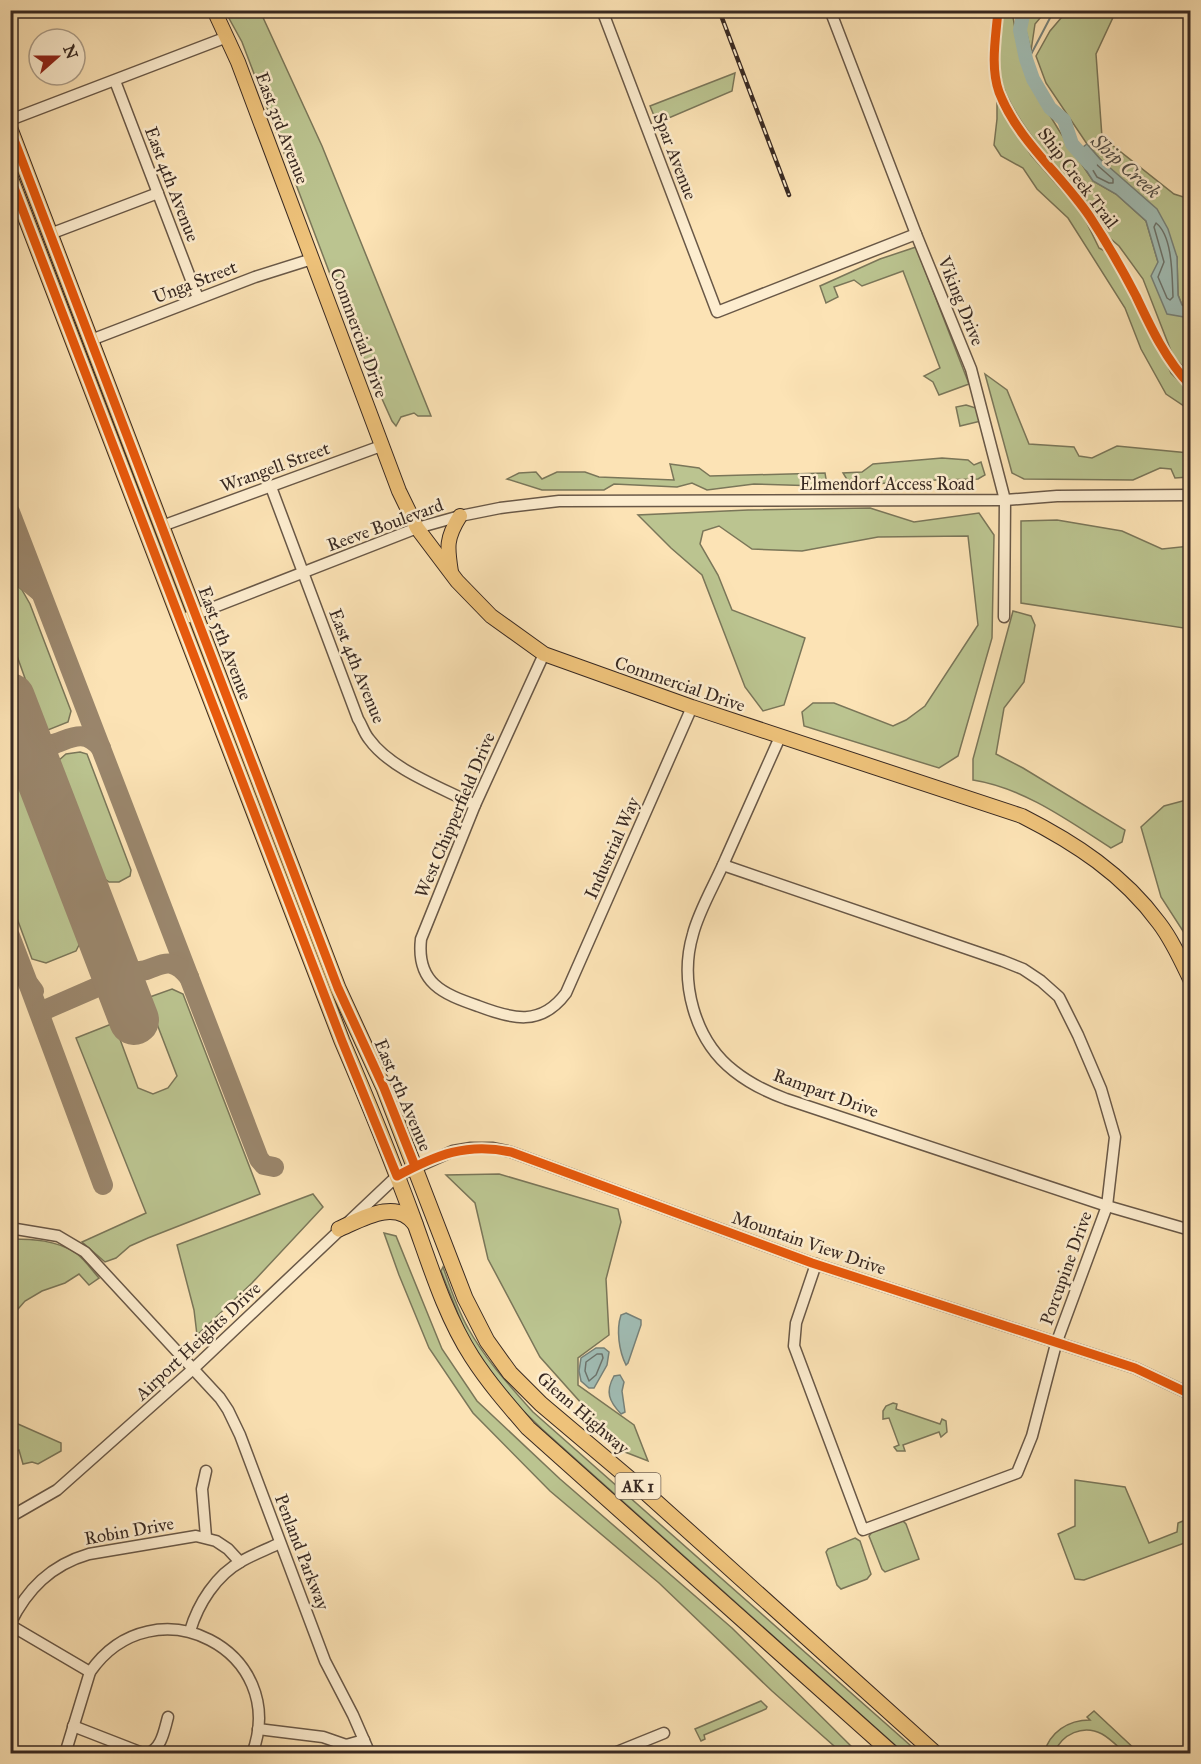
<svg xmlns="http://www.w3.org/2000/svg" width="1201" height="1764" font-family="'IM FELL Great Primer',serif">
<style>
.green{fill:#bbc490;stroke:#7a7659;stroke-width:1.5}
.water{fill:#a1bdb5;stroke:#77827a;stroke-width:1.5}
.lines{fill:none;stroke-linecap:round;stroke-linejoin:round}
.shore{stroke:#6c736c;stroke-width:1.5}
.stream{stroke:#77827a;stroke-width:2}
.river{stroke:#a1bdb5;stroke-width:14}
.taxiway{stroke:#9a866c;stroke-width:20}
.runway{stroke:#9a866c;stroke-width:50}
.minor-casing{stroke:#695847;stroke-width:13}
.major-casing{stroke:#382922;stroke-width:16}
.highway-casing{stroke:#382922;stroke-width:17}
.minor{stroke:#fdedcf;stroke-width:10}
.major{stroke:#eec27a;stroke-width:14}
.highway{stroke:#eec27a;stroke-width:15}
.rail-casing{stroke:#382922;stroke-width:4.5}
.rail{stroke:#fdedcf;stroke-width:2;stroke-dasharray:7;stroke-linecap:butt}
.cycleway-casing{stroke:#fdedcf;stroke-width:13}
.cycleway{stroke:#e8590c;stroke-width:9}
.labels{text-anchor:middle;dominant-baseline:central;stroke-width:5;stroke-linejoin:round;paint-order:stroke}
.shield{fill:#fdedcf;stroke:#736456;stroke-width:1.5}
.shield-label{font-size:16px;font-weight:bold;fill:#382922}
.street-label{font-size:18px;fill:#382922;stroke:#fdedcf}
.water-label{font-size:20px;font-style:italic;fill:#524e47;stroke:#fdedcf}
</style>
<rect width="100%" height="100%" fill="#fce3b5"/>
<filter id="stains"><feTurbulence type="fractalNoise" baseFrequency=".00333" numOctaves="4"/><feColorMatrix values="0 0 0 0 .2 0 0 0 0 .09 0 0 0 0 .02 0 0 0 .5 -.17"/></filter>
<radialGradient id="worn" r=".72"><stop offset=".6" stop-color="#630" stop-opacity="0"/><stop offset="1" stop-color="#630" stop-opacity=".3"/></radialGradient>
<g class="green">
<path d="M225,11H260L322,146L431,416H418L414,413L401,417L396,426L392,421L352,332L242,42Z"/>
<path d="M1003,11H1015L1013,17L1019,52L1033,88L1060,132L1093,181L1116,194L1146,221L1158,262L1184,317L1190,322V374L1173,356L1143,279L1119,246L1105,234L1099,219C1071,181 1008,120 1000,75C997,57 1002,30 1003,11Z"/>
<path d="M1029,11H1046L1035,24L1031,51L1025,27Z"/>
<path d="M1067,11H1116L1096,54L1102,137L1174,194L1190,199V310L1182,305L1178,295L1177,257L1122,180L1100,159L1087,144L1046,83L1036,56L1050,31Z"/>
<path d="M735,73L732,91L657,123L650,106Z"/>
<path d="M997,100L1000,107L1031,155L1082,213L1099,248C1114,255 1120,261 1129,275L1171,373L1190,392V410L1166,394L1141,349L1125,308L1068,218L1037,189L1023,168L1001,156L994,145L997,119Z"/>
<path d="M916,247L969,384L939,395L933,382L924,376L940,368L903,271L862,286L854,280L834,287L838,297L826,303L820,286L880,259Z"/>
<path d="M985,374L1007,390L1029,444L1074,447L1079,456L1092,458L1117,446L1189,453V477L1175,478L1171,469L1160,468L1133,480L1024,479L1012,473Z"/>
<path d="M966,405L976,408L981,421L960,426L956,407Z"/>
<path d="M942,458L968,460L974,465L981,462L985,475L978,479L898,481L860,487L851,486L843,473L862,472L873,464Z"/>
<path d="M670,464L699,468L710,476L825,473L826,479L819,486L754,484L707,490L692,483L677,487L614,484L604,490H542L507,479L519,473L536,472L542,479L557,472H585L599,477L674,480Z"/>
<path d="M870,508L914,522L979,513L994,535L992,638L958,756L939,768L804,726L802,712L813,703H834L893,726L906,720L925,706L978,625L968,536L878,537L802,551L752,549L719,526L703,531L700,544L718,575L732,610L805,638L784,705L763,711L745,687L702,575L671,548L638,515L748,510Z"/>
<path d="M1057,520L1122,531L1162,549L1190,546V629L1021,603V521Z"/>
<path d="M11,580L22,590L30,604L71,711L68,722L48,730L42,726L11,639Z"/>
<path d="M1013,611L1031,616L1035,625L1024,682L1004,708L996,754L1023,768L1125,830L1122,842L1111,848C1069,821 1024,788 973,780V759Z"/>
<path d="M80,752L87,754L131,870L130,876L119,882H109L101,876L59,770L58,761L66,754Z"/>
<path d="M11,774L22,779L81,941L76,951L46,963L32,959L11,902Z"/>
<path d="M1190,799V942L1161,897L1141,827L1164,806Z"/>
<path d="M172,989L183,994L260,1194L148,1238L130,1246L116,1258L105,1262L82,1242L146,1213L76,1038L114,1023L138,1088L153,1094L168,1088L177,1076L147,998Z"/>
<path d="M499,1174L618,1209L621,1222L606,1279L609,1335L578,1358V1385L634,1425L648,1461L625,1452L540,1357L488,1259L475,1203L446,1175Z"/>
<path d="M313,1194L323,1207L252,1283L197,1335L194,1310L177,1245Z"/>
<path d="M384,1233L396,1236L442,1349L477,1401L560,1479L732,1628L858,1753H842L772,1691L659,1583L550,1491L473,1413L429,1348L399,1275Z"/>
<path d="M11,1239C33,1239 56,1240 76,1253C84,1259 92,1270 99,1278L89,1285L79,1274L65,1283L42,1291L25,1301L11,1317Z"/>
<path d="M443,1267C450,1287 457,1309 468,1328C485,1359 509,1385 533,1412L919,1753H904L542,1429L509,1397L477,1352L465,1331L441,1271Z"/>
<path d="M893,1403L897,1404L896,1409L940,1424L942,1419L946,1421L947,1432L941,1437L939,1432L903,1445L905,1451H897L894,1447L899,1445L889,1418L883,1419V1411L886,1406Z"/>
<path d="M18,1424L61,1443V1451L38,1464L32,1462L23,1464L19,1450L11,1454V1445L13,1443L12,1426Z"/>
<path d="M1075,1480L1125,1487L1149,1543L1177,1532L1178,1523L1188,1519L1190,1521V1541L1084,1580L1075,1579L1058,1534L1075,1526Z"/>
<path d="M900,1521H903L906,1524L919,1559L885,1572L882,1569L869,1536L872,1532Z"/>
<path d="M855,1538L860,1541L871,1574L867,1579L841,1589L837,1585L826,1552L828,1549Z"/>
<path d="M761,1701L767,1707L766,1709L704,1735L705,1739L701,1741L695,1729Z"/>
<path d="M1094,1711L1139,1753H1125C1118,1747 1111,1739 1102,1734C1083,1724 1062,1734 1054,1753H1044C1050,1732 1068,1720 1090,1720L1087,1717Z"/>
</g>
<g class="water">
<path d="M1087,144L1100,159L1157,209L1168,229L1177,257L1178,295L1182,305L1190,310V322L1184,317L1167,314L1151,276L1158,262L1146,221L1116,194L1093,181L1075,153Z"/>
<path d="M626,1313L641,1320V1325L628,1363L626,1365C619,1351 616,1330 621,1315Z"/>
<path d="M596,1348H604L609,1352L607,1365L594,1388H589L581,1381L579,1371L581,1358Z"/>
<path d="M620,1375L624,1382L622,1391L625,1412L621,1414C609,1401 605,1392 614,1376Z"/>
</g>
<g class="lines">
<g class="shore">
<path d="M1093,164H1096L1113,179V183H1109L1097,177L1091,167Z"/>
<path d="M1156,223C1173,236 1172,277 1173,297L1170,300L1167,298L1158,277L1164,262L1154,227Z"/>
<path d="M597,1354H602L603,1358L596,1375L589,1381L585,1371L586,1362Z"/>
</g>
<path class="stream" d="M1027,62L1050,18L1056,10"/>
<path class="river" d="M1024,10L1020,30L1026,59L1033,79L1050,108L1064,120L1072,144L1090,164"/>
<g class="taxiway">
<path d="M10,512L259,1159L264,1165L274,1167"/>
<path d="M10,567L40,592"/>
<path d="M21,726C25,731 29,738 34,741C57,757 76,718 101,748"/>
<path d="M10,760C23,751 23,741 21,726"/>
<path d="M40,776C40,762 42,753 54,744"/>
<path d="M10,936L28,983L34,991"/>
<path d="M109,954C115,960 123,969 132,971C156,975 165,948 189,977"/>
<path d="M28,983L103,1185"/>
<path d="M40,1012L102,985L107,972L109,954"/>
</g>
<path class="runway" d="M10,698L134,1020"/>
<g class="minor-casing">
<g id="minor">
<path d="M602,10L717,312L916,234"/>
<path d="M830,10L916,234L971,369L1005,500L1004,617"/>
<path d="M115,81L198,298"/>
<path d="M10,120L227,37"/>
<path d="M50,234L158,193"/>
<path d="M91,340L255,277L312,259"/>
<path d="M271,487L358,719C362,725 364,733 369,739C391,770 443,788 475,805"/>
<path d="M162,526L381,446"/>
<path d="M181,620L417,528L460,516L500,508L559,501L1005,500L1057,496L1190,495"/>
<path d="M544,654L475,805L421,939C416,983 443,994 478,1006C512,1019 541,1027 566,993L692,707"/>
<path d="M780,737C762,777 744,818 726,858C716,882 699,910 693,934C679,981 694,1040 734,1071C749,1083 767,1092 786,1099L1107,1206L1190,1230"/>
<path d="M723,865L1003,961L1023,969L1041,981L1059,997L1078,1035L1101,1089L1115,1137L1107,1206L1056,1344L1032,1436L1017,1473L863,1530L794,1346L796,1323L816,1264"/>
<path d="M10,1228L58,1236L85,1252L220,1398L228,1410L240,1435L325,1661L353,1715L370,1754"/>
<path d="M10,1517L57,1490L193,1369L397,1176L453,1151L471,1148H493L511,1152L812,1263L1135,1368L1190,1394"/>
<path d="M206,1537L202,1489L206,1471"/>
<path d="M10,1624C27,1589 51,1565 89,1554L196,1536L216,1541L228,1549L240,1562"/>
<path d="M10,1625L90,1672"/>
<path d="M190,1631C198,1604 216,1575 242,1561C254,1554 268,1549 280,1543"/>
<path d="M73,1726L145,1754"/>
<path d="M258,1729L323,1737L346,1745L364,1740"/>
<path d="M65,1754L90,1672C154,1580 291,1651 252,1754"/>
<path d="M147,1754C162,1748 164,1731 168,1717"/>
<path d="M612,1754L664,1733"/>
</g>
</g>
<g class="major-casing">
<g id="major">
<path d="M214,10L238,62L399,491L417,528L457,581L491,616L544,654L692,707L1022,816C1075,843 1123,874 1159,923C1172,940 1181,960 1190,979"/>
<path d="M451,572C447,547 446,538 460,516"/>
</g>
</g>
<g class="highway-casing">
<g id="highway">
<path d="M10,129L338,988L384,1088L465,1298L487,1341L510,1373L541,1404L644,1491L936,1754"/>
<path d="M10,177L342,1041C367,1099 391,1158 413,1218C430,1265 445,1315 472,1357C488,1382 508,1405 528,1428L893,1754"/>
<path d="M339,1229C362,1219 396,1198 415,1224"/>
</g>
</g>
<use href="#minor" class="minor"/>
<use href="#major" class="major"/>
<use href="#highway" class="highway"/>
<g class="rail-casing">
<path id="rail" d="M719,10L789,195"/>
</g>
<use href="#rail" class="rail"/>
<g class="cycleway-casing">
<g id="cycleway">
<path d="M998,10C996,37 990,66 999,92C1018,141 1061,174 1090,217C1107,243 1122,269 1136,296C1151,328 1166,360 1190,385"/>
<path d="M10,129L338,988L384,1088L415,1166"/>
<path d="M10,177L342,1041L397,1176C436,1155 467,1142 511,1152L812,1263L1135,1368L1190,1394"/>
</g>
</g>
<use href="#cycleway" class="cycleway"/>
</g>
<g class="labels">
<rect class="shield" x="615.5" y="1473" width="45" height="26" rx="4.5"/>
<g class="shield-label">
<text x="638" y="1486">AK 1</text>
</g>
<g class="street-label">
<text transform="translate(282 128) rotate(69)">East 3rd Avenue</text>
<text transform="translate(675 156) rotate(69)">Spar Avenue</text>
<text transform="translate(1078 178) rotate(53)">Ship Creek Trail</text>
<text transform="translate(172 184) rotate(69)">East 4th Avenue</text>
<text transform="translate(195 282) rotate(-21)">Unga Street</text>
<text transform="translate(961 301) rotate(68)">Viking Drive</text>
<text transform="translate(359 333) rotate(70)">Commercial Drive</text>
<text transform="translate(275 467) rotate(-20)">Wrangell Street</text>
<text x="887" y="484">Elmendorf Access Road</text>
<text transform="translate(385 525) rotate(-20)">Reeve Boulevard</text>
<text transform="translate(225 643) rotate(69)">East 5th Avenue</text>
<text transform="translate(357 666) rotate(68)">East 4th Avenue</text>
<text transform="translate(680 684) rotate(19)">Commercial Drive</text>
<text transform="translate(455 815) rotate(-67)">West Chipperfield Drive</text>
<text transform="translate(612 848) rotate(-66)">Industrial Way</text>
<text transform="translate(826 1093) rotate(20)">Rampart Drive</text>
<text transform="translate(403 1095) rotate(67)">East 5th Avenue</text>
<text transform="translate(809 1243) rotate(19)">Mountain View Drive</text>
<text transform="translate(1066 1268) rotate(-70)">Porcupine Drive</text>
<text transform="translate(198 1341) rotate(-43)">Airport Heights Drive</text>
<text transform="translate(583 1413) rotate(41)">Glenn Highway</text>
<text transform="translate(129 1531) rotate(-10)">Robin Drive</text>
<text transform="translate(302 1552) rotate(69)">Penland Parkway</text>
</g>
<g class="water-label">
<text transform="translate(1126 166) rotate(42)">Ship Creek</text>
</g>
</g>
<rect width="1201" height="1764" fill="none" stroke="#fce3b5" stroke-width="36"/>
<rect x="12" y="12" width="1177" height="1740" fill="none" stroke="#382922" stroke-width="3"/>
<rect x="18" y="18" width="1165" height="1728" fill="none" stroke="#382922" stroke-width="1.5"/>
<g transform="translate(57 57) rotate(69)"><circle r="28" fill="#fdedcf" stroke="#ae9f8a" stroke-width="1.5"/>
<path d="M0-4.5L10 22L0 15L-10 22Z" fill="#8f2418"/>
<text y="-9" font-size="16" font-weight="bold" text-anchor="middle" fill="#382922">N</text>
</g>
<rect width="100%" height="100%" filter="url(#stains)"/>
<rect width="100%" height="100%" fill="url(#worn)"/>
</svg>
